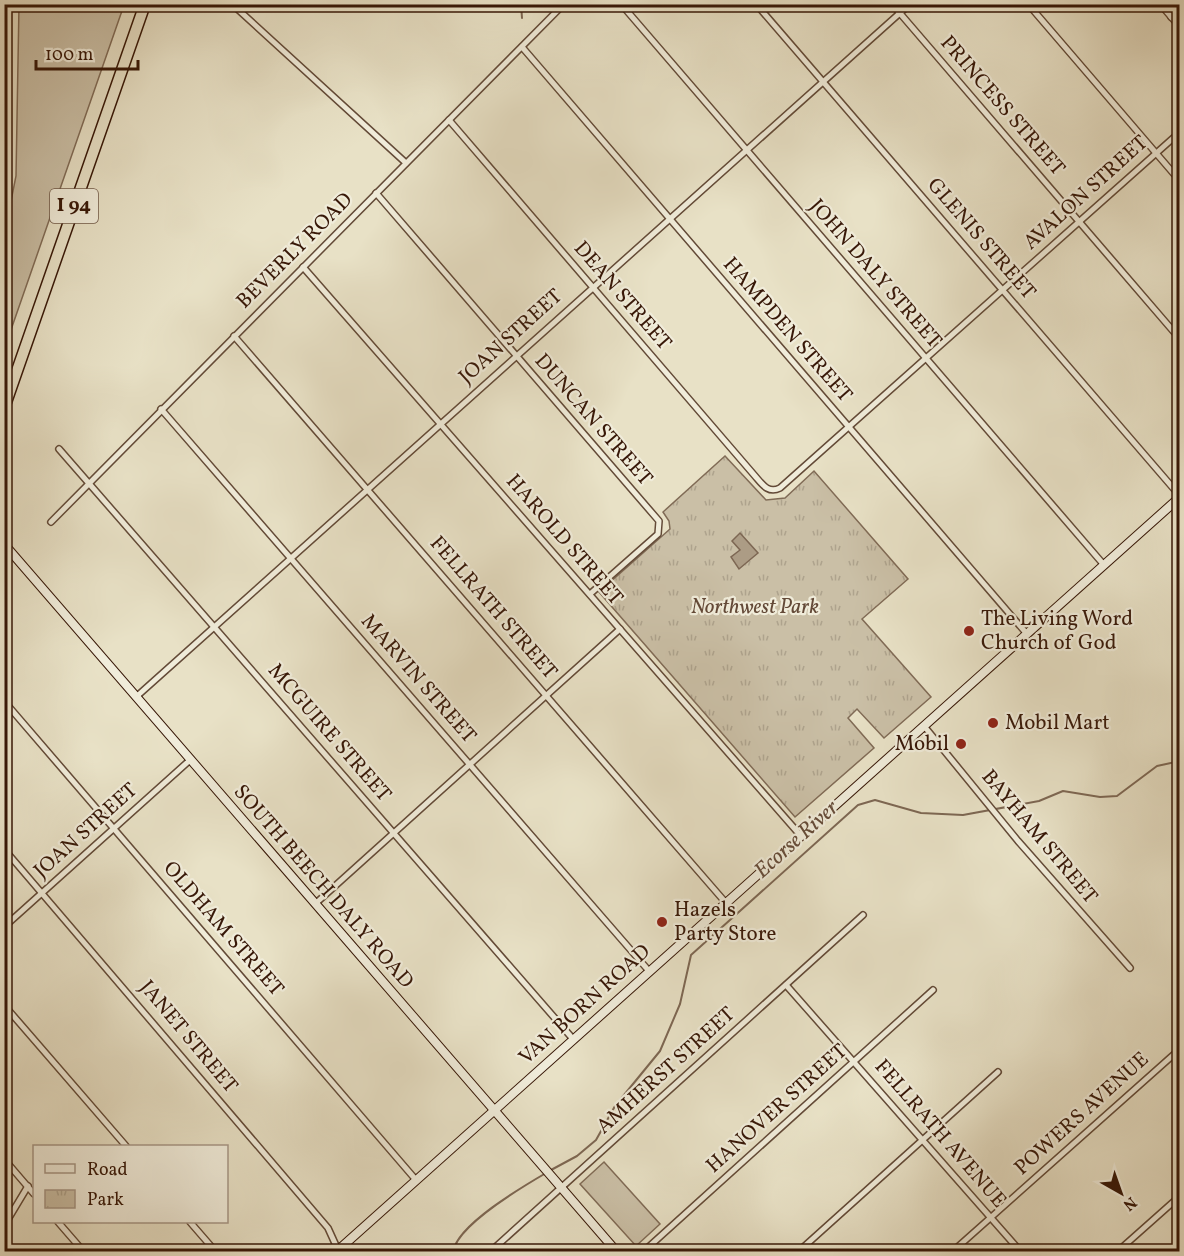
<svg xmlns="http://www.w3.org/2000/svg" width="1184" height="1256" font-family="Vollkorn,serif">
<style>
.grass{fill:#cabfa6;stroke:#806b56;stroke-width:1.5}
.park{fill:url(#park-tufts);stroke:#806b56;stroke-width:1.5}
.water{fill:#ac9c85;stroke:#7d6753;stroke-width:1.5}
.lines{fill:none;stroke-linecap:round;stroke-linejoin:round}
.stream{stroke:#7d6753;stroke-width:2}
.street-casing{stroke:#634a37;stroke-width:8}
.secondary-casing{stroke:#371707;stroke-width:10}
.highway-casing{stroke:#371707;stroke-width:13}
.street{stroke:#f0ecda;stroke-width:5}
.secondary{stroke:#f0ecda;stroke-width:8}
.highway{stroke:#e8e1c6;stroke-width:10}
.poi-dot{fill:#8f2418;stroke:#f0ecda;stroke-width:2}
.labels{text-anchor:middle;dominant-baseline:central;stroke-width:4.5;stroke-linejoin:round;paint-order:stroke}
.shield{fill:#f0ecda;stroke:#6e5746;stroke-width:1.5}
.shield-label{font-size:20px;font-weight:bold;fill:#371707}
.street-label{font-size:21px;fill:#371707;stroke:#f0ecda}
.park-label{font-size:21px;font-style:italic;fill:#634937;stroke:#f0ecda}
.poi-label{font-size:21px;fill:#371707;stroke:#f0ecda;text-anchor:start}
.water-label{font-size:22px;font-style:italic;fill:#664c39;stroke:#f0ecda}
</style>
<defs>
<pattern id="park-tufts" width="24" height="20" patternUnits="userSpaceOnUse" patternTransform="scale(1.5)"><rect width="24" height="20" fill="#cabfa6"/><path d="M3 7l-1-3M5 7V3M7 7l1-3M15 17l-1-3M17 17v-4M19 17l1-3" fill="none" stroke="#aea38d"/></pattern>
</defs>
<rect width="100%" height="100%" fill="#e8e1c6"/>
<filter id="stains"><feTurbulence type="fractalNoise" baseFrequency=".00333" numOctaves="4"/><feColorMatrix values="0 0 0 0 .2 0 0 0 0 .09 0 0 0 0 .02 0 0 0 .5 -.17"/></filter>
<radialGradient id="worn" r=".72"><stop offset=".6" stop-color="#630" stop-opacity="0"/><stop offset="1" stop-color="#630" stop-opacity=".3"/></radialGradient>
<g class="grass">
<path d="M19,5H124L5,347L4,236L16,176Z"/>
<path d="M604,1162L660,1224L636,1246L580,1184Z"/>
</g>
<path class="park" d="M725,456L766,500L785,498L814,471L908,579L862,619L931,697L884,738L857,709L848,718L874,748L795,817L599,592L670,529L669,521L663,512Z"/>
<path class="water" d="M740,533L758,553L739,569L731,557L740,550L732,541Z"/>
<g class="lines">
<g class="stream">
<path d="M521,4L522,18"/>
<path d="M551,1170L577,1156L596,1140L615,1106L660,1051L680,1004L691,955L858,805L875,800L921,813L963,815L1039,801L1063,791L1100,797L1117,796L1157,766L1180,761"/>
<path d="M453,1252C457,1225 522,1187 546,1173"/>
</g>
<g class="street-casing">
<g id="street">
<path d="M232,4L406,163"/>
<path d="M621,4L1104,565"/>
<path d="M756,4L1180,496"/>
<path d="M892,4L1180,339"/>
<path d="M1028,4L1180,181"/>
<path d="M1160,4L1180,27"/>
<path d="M1171,17L1180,9"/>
<path d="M522,47L1027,634"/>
<path d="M449,120L755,476C762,484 768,494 780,488L1180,132"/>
<path d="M376,193L659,521L658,534L590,594"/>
<path d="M303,267L801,836"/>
<path d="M234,336L726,903"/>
<path d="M161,409L649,971"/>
<path d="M59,449L573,1039"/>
<path d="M51,522L564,4"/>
<path d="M136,697L910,4"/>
<path d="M4,701L416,1180"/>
<path d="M924,726L1018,841L1130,968"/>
<path d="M4,849L328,1228L338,1250"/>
<path d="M315,904L620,629"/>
<path d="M4,927L190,760"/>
<path d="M786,985L1021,1252"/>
<path d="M4,1005L126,1146"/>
<path d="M4,1159L34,1194"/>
<path d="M58,1222L84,1252"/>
<path d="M190,1222L216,1252"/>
<path d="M4,1226L28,1186"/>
<path d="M490,1252L863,915"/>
<path d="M643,1252L933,990"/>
<path d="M798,1252L998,1072"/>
<path d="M952,1252L1180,1049"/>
<path d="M1117,1252L1180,1196"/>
</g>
</g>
<g class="secondary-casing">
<g id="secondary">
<path d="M4,544L617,1252"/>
<path d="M336,1252L1180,497"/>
</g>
</g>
<g class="highway-casing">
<path id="highway" d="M4,408L145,4"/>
</g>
<use href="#street" class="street"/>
<use href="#secondary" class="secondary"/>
<use href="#highway" class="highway"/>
</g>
<g class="poi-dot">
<circle cx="969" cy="631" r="6"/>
<circle cx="993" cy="723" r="6"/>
<circle cx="961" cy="744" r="6"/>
<circle cx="662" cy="922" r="6"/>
</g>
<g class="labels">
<rect class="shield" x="50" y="189" width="48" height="34" rx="4.5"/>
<g class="shield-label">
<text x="74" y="206">I 94</text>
</g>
<g class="street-label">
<text transform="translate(1002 106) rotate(49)">PRINCESS STREET</text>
<text transform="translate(1086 193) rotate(-42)">AVALON STREET</text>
<text transform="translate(981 239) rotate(49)">GLENIS STREET</text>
<text transform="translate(295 251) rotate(-45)">BEVERLY ROAD</text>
<text transform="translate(875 274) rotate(49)">JOHN DALY STREET</text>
<text transform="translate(622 296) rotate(49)">DEAN STREET</text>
<text transform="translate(787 330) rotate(49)">HAMPDEN STREET</text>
<text transform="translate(511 337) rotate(-42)">JOAN STREET</text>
<text transform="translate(593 420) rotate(49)">DUNCAN STREET</text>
<text transform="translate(564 540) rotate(49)">HAROLD STREET</text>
<text transform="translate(493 608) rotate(49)">FELLRATH STREET</text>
<text transform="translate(418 679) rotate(49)">MARVIN STREET</text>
<text transform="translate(329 733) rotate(49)">MCGUIRE STREET</text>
<text transform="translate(86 831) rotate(-42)">JOAN STREET</text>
<text transform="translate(1039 837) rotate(50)">BAYHAM STREET</text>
<text transform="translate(323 887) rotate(49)">SOUTH BEECH DALY ROAD</text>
<text transform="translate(223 929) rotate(49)">OLDHAM STREET</text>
<text transform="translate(585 1005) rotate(-42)">VAN BORN ROAD</text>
<text transform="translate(188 1037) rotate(50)">JANET STREET</text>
<text transform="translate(666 1071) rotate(-42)">AMHERST STREET</text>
<text transform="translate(777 1109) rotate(-42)">HANOVER STREET</text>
<text transform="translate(1082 1114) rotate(-42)">POWERS AVENUE</text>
<text transform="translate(940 1134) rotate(49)">FELLRATH AVENUE</text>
</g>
<g class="park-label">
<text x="755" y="607">Northwest Park</text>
</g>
<g class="poi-label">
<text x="981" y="619">The Living Word<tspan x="981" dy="24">Church of God</tspan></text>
<text x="1005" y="723">Mobil Mart</text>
<text x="949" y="744" text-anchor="end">Mobil</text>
<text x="674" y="910">Hazels<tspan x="674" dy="24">Party Store</tspan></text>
</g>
<g class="water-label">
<text transform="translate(797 840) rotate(-42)">Ecorse River</text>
</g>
</g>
<rect width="1184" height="1256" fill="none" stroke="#e8e1c6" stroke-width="24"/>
<rect x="6" y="6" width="1172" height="1244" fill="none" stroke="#371707" stroke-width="3"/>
<rect x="12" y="12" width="1160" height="1232" fill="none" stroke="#371707" stroke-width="1.5"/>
<rect x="33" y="1145" width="195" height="78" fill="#f0ecda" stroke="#a69786" stroke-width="1.5"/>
<rect x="45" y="1164" width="30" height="9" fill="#f0ecda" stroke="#a69786" stroke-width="1.5"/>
<text x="87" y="1175" font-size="18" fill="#371707">Road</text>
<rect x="45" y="1190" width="30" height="18" fill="url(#park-tufts)" stroke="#a69786" stroke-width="1.5"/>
<text x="87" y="1205" font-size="18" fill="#371707">Park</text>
<g transform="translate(1121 1193) rotate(140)" stroke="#f0ecda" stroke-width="4.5" paint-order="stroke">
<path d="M0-4.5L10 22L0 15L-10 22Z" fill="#371707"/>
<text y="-9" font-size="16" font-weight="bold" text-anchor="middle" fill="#371707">N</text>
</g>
<path d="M36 60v9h102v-9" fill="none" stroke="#371707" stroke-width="3"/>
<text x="45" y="60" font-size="18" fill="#371707" stroke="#f0ecda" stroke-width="4.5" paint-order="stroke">100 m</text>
<rect width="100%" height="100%" filter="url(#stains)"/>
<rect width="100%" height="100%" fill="url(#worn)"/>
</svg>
